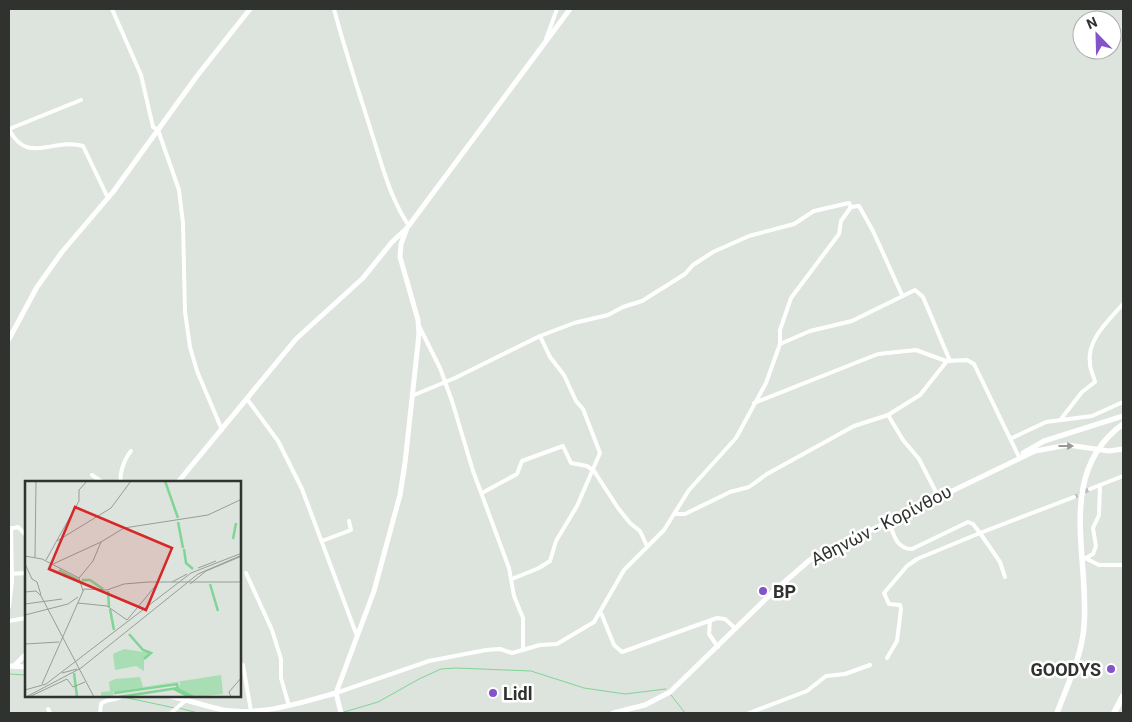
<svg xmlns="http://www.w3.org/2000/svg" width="1132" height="722" font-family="Roboto,sans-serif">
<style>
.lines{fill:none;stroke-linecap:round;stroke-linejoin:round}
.stream{stroke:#80d595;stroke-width:1}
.street-tunnel{stroke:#b9c0ba;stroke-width:4;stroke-dasharray:4 2;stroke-linecap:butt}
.street{stroke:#fff;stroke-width:4}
.secondary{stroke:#fff;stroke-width:5}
.primary{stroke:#fff;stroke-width:5.5}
.highway{stroke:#fff;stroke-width:6}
.oneway{fill:#979897}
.poi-dot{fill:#8452ca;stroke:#fff;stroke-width:2}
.labels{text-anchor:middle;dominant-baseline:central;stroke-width:5;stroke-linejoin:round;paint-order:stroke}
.street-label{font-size:18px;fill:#2f322f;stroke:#fff}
.poi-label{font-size:18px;font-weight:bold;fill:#2f322f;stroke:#fff;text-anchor:start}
.inset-river{fill:none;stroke:#80d595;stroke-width:2.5}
.inset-road{fill:none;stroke:#979d97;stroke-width:1}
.view{fill:#d62828;fill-opacity:0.15;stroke:#d62828;stroke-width:2.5}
.inset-edge{fill:none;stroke:#2f322f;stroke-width:2.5}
</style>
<rect width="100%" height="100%" fill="#dce4dd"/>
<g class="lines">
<g class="stream">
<path d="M9,674L26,675"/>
<path d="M671,695L685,713"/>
<path d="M123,697L175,708"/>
<path d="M179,708L198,713"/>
<path d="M344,712L378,702L419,679L441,669L456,668L531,671L584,688L625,694L666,689"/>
</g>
<path class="street-tunnel" d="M1074,497L1090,489"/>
<g class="street">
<path d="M112,9L141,75L153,127L158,130L179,190L183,223L185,312L190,347L197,371L222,430"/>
<path d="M334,9C345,51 359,92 372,134C382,165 390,198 409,226"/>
<path d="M546,39L557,9"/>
<path d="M9,129C27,166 54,137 83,146L108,198"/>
<path d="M9,129L81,100"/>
<path d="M419,326L440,368L452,401L473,471L509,568L514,596L523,618V650"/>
<path d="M780,344L810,331L852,321L915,290L923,297L950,361"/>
<path d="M414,395L455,378L540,336L574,323L608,315L623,307L642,301L685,274L693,265L713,252L749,236L794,224L814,211L849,203L851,207"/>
<path d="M247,399L278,441L302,489L357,636"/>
<path d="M754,403L878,354L916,350L946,361L967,360L974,364L1019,457"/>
<path d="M1061,419L1082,392L1095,382C1094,376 1090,370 1090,364C1086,340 1109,320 1123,304"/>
<path d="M1012,438L1046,422L1092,416L1123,402"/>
<path d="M92,475L102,482"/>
<path d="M121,482C119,473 125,458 131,451"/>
<path d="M1090,489L1123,476"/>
<path d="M482,493L517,474L522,461L563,446L571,463L587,466L594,471L618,508L630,523L640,531L647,546"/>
<path d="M938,496L919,459L903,440L888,415L920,395L947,361"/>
<path d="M675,514H685L730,492L749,487L767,474L854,426L888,415"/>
<path d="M889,521C893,533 896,549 912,549L968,522L973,524L980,533L1074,497"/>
<path d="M10,529L18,527L26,535"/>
<path d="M322,541L351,530L349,521"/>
<path d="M1085,558L1099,565H1123"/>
<path d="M1086,558L1093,554L1096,546L1093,528L1099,515L1100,485"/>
<path d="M246,573L272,630L281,659V678L289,706"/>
<path d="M9,574L26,573"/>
<path d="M512,579L539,568L550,561L556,541L577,506L600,453L583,409L576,401L564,375L550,357L540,336"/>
<path d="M9,607L12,581L11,528"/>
<path d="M601,613L614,645L622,652L717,618L725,619L736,629"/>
<path d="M9,621L26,618"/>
<path d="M710,621L709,634L718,647"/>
<path d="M887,658L897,641L901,609L900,605L889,604L884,593L907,566L917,559L980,533L1000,562L1005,577"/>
<path d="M243,665L251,711"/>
<path d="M336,693L429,661L486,650L500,649L512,653L540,645L557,644L594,622L624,570L664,530L689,490L736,438L766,383L780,344V330L791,298L839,234L841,221L851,207L859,206L873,231L902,295"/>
<path d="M48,709L50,713"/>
<path d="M100,713L101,704C107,698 115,701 122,696"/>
<path d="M171,713L186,700"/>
<path d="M749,713L807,691L826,676L845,674L870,665"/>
</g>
<g class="secondary">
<path d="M9,339L37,287L62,252L113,192L197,76L250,9"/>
<path d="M1023,453L1044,441L1123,416"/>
<path d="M178,482L296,339L363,278L392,242L406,229"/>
<path d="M9,666L26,667"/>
<path d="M14,666L26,654"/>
<path d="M336,693L374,591L400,495L405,463L419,334L418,320L400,257L401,244L407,228L570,9"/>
<path d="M170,696C188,700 205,706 223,710C261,716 300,703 336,693L341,713"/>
<path d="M613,713L645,705L670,692L774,591L811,559L1035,451L1068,445L1109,451L1123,449"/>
</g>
<path class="primary" d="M1057,713C1067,686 1082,656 1084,626C1090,558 1055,473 1123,424"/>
<path class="highway" d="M1114,713L1123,696"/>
</g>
<defs><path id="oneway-solid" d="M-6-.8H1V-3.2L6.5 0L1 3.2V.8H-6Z" transform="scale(1.25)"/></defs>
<use class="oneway" href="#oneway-solid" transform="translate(1066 446)"/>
<g class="poi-dot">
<circle cx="763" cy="591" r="5"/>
<circle cx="1111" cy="669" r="5"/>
<circle cx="493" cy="693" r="5"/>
</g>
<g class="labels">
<g class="street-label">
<text transform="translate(881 525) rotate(-27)">Αθηνών - Κορίνθου</text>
</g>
<g class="poi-label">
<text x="773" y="591">BP</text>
<text x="1101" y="669" text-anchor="end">GOODYS</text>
<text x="503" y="693">Lidl</text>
</g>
</g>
<g transform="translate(25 481)">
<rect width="216" height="216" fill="#dce4dd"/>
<path d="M196,194L198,213L170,216L154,208L155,201L88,211L89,216H76V211L85,210L84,201L90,198L115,196L118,206Z" fill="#a9deb4"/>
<path d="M99,168L126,172L119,178V190L111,185L90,189L88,173Z" fill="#a9deb4"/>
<path class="inset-river" d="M140,0L153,37M153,41L158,67M208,58L211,42M159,68L161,82L168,88M34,89L53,99M57,99H65L78,108M185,103L193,130M83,110L84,126M85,128L89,149M104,153L118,169L126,172L119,178M49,192L52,216M152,203L153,208L169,216M149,208L164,216M89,212L153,203M94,216L153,207"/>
<path class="inset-road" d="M32,60L86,27L106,0M0,75L17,78L54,97L58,110M10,76L11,0M21,79L54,20V9L62,0M0,83L7,98L12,101L16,114M28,83L76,61M173,87L191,80M54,97L68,80L76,61L99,47L183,34L217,18M147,101L162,93M165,103L181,90L217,75M0,111L11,110L16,115L69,216M53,122L82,125L102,139M0,123L37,118M0,134L43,123L53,116M102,139L132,103M0,163L34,161M37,192L52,188M17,203L59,108L82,109L99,103L123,101H217M0,209L21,203L166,92L217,72M1,216L56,187L173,93L217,74M4,216L42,198L48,206L60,201M206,216L204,211L217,196"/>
<path class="view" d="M50,26L147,67L121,129L24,88Z"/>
<rect width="216" height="216" class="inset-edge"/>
</g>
<rect width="1132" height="722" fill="none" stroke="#2f322f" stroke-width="20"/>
<g transform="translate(1097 35) rotate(337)"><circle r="24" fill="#ffffff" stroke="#acadac"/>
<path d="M0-4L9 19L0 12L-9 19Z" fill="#8452ca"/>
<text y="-8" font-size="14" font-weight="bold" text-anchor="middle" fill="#2f322f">N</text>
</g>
</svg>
